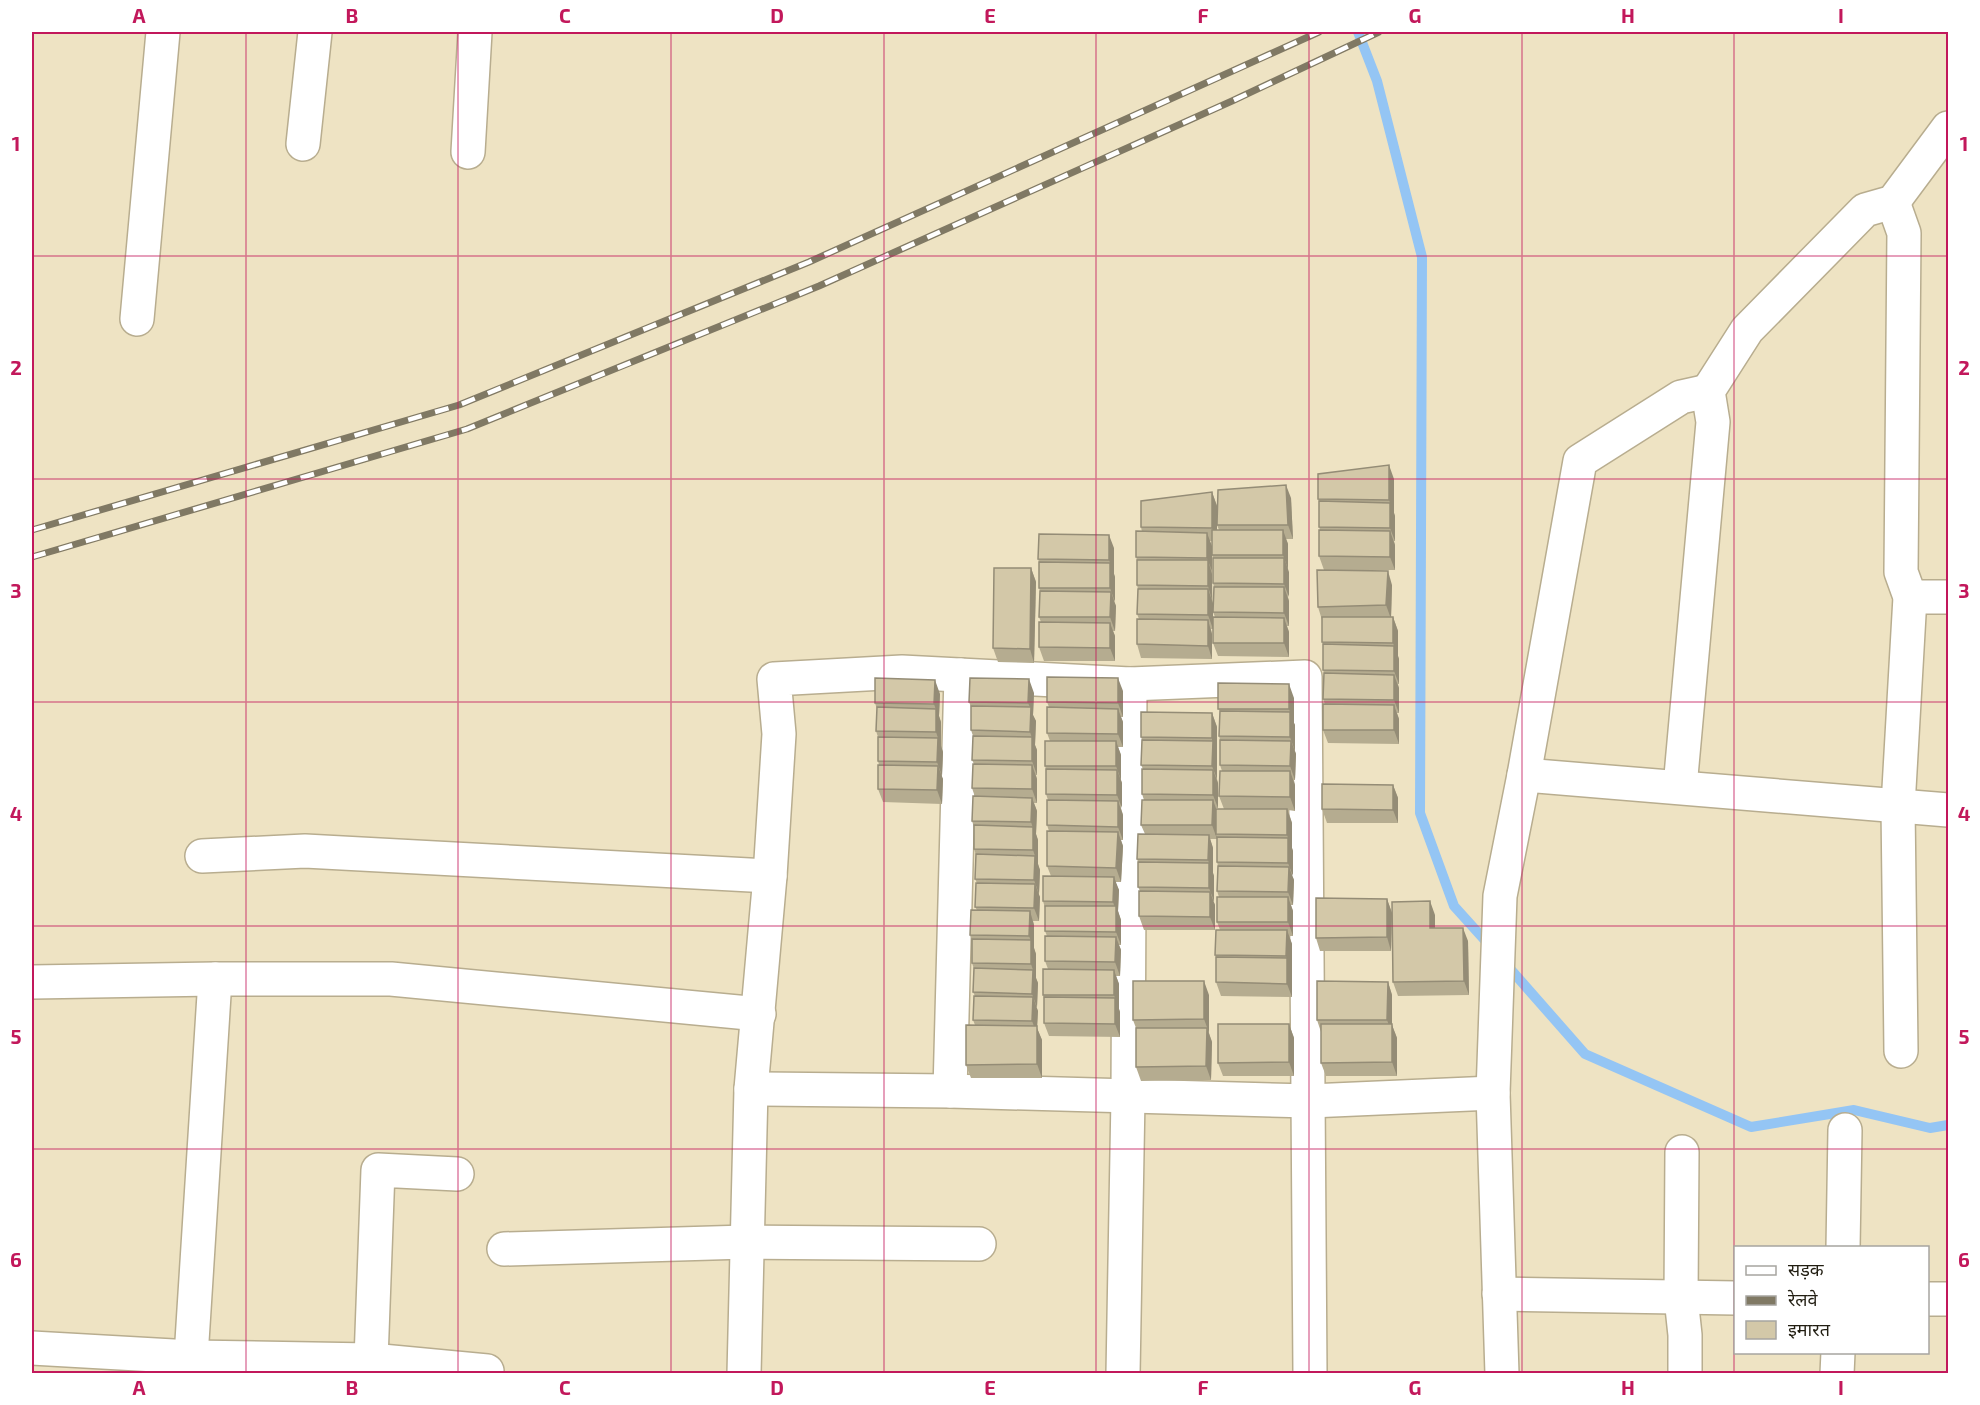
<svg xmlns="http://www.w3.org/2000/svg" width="1980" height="1405" font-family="'Exo 2','Noto Sans Devanagari',sans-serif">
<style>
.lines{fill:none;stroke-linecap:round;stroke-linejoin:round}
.stream{stroke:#94c5f4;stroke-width:10}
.minor-casing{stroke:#b8ad8f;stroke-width:36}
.minor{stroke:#fff;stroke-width:33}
.rail-casing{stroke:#807964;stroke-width:7}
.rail{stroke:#fff;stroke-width:4.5;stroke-dasharray:14;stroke-linecap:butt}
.wall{fill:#b5ac90}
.shaded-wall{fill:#948c76}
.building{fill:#d3c8a8;stroke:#948c76;stroke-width:1.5}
.grid{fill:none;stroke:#c2185b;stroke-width:1.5;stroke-opacity:0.55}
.neatline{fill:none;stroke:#c2185b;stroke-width:2}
.grid-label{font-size:20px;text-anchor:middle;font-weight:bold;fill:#c2185b}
</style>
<rect width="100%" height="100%" fill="#eee3c3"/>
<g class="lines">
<g class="stream">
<path d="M1358,32L1377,81L1422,257L1420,813L1454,906L1491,947"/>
<path d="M1505,963L1585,1054L1751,1127L1854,1110L1930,1128L1948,1125"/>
</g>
<g class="minor-casing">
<g id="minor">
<path d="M303,144L315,32"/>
<path d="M468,152L475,32"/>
<path d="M1893,202L1904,233L1901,572L1910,597L1898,806L1901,1051"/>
<path d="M137,319L163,32"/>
<path d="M1910,597H1948"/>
<path d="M1524,775L1948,810"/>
<path d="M1680,787L1713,422L1708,391L1747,330L1865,210L1893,202L1948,128"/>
<path d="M202,856L305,851L770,876"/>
<path d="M32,982L215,979H391L759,1014"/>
<path d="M751,1089L950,1091L1310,1101L1493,1093"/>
<path d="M950,1091L961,675"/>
<path d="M1682,1152L1681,1298L1685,1335V1374"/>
<path d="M1843,1248L1845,1130"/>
<path d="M504,1249L746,1242L979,1244"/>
<path d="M1499,1294L1736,1298"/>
<path d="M1928,1299H1948"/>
<path d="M32,1348L191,1357L371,1360L487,1371"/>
<path d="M191,1357L215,979"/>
<path d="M371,1360L378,1170L457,1174"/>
<path d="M744,1374L751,1089L770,876L779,734L774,679L902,672L1130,684L1305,677L1310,1374"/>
<path d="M1123,1374L1128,1097L1130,684"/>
<path d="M1502,1374L1493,1093L1500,896L1524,775L1580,461L1681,397L1708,391"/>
<path d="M1837,1374L1838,1352"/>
</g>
</g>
<use href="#minor" class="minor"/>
<g class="rail-casing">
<g id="rail">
<path d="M32,530L459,405L809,262L1319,32"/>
<path d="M32,557L467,429L819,286L1232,101L1379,32"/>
</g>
</g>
<use href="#rail" class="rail"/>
</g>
<g class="wall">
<path d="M1394,479V513L1395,516V541H1394L1395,545V570H1324L1319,556L1320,530L1319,527V501L1318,499Z"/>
<path d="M1212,492L1217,506V530H1219L1217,525L1291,498L1293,539H1286L1288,544V597L1289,601V626H1287L1289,632V657L1218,656L1213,643L1215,617L1213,612L1214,587L1213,583V558L1212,555V541H1210L1212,571L1213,629H1211L1212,634V659L1141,658L1137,644L1139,619L1137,614L1138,589L1137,585V560L1136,557L1142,532L1141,527Z"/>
<path d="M1114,548V574L1115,577L1114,602L1116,606L1115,631H1113L1115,636V661H1044L1039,647L1041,622L1039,617L1040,591L1039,588V562L1038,559Z"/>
<path d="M1031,568L1036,582L1034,663L998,662L993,648Z"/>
<path d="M1392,585L1391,617H1393L1398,631V656L1399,659V684H1398L1399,688V713H1397L1399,719V744L1328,743L1323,730L1325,704L1323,699L1324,673L1323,670V644L1322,642V620L1318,607Z"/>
<path d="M1123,691V717H1121L1123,722V747H1118L1121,755V780L1122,783L1121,808L1123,815V840H1121L1123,846L1121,882H1115L1119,890L1118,911L1121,920V945H1119L1121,950L1120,976H1116L1119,984V1009L1120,1012V1037L1049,1036L1044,1023V998L1043,995L1048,969L1045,961L1047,936L1045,931V908L1043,901L1051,876L1047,866L1049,831L1047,825L1048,800L1046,794V769L1045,766L1050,741L1047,733L1049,707L1047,702Z"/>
<path d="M1034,693L1033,715L1036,721L1035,745L1037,750V775H1036L1037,779V803H1034L1037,811L1036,834L1038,840V864L1040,870L1039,894H1038L1040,897L1039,921H1033L1034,925V948L1036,954V978L1038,983L1037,1007H1036L1038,1011L1037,1028L1042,1040V1078H971L966,1065L975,1025L973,1020L975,996L973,992L974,969L972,963V940L970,935L977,910L975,907L977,883L975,879L976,855L974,849V827L972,821L975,797L972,788L974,764L972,760L973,736L971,730V707L969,702Z"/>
<path d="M940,694L939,716L941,722V746L943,752L942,776H941L943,779L942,804L883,802L878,789L879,765L878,761V737L876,731L877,709L875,703Z"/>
<path d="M1294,698V723L1295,725V751L1296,754L1295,780H1294L1295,785V811L1288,810L1292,823V848L1293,851L1292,876L1294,880L1293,905H1291L1293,911V936H1289L1292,944V997L1221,996L1216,982V957L1215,955L1220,930L1217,922L1219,897L1217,891L1218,866L1217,862V836V839H1210L1213,848V873L1214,876V901H1213L1215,905V930H1144L1139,916L1140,891L1138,887V862L1137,859L1145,834L1141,825L1144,800L1142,794L1143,769L1141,765L1142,740L1141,737L1212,713L1217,727V779L1218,783V808H1216V810L1224,809L1219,796L1222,771L1220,765V740L1219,736L1220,711L1218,709Z"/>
<path d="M1393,785L1398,798V823H1327L1322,809Z"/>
<path d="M1387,899L1392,913L1435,915V928L1468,941L1469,995L1398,996L1393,982L1392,917L1391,951H1320L1316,938Z"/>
<path d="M1388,982L1392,995V1025L1397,1038V1076H1326L1321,1063V1032L1317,1020Z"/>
<path d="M1209,995V1033L1212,1042L1211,1080L1141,1081L1136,1067V1028L1133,1020Z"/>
<path d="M1289,1024L1294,1038V1076H1223L1218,1063Z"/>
</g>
<g class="shaded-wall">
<path d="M1389,465L1394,479V513L1395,516V541L1390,528V503L1389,500Z"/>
<path d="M1286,485L1291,498L1293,539L1288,525Z"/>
<path d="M1212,492L1217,506V541L1212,528Z"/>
<path d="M1283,530L1288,544V569L1283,555Z"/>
<path d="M1390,531L1395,545V570L1390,557Z"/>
<path d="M1207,533L1212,546V571L1207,558Z"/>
<path d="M1109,535L1114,548V574L1115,577V602L1110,588V563L1109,560Z"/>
<path d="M1284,558L1289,572V597L1284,584Z"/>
<path d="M1208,560L1212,574V600L1208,586Z"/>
<path d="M1031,568L1036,582L1034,663L1030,649Z"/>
<path d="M1388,571L1392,585L1391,619L1386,605Z"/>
<path d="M1284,587L1289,601V626L1284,613Z"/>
<path d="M1208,589L1213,603V629L1208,615Z"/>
<path d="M1111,592L1116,606L1115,631L1110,617Z"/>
<path d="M1393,617L1398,631V656L1399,659V684L1394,671V646L1393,643Z"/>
<path d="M1284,618L1289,632V657L1284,643Z"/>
<path d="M1208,620L1212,634V659L1208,646Z"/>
<path d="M1110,623L1115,636V661L1110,648Z"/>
<path d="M1394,675L1399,688V713L1394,700Z"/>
<path d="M1118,678L1123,691V717L1118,703Z"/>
<path d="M1029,679L1034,693L1033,715L1036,721L1035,745L1037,750V775L1032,761V738L1030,732L1031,709L1028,703Z"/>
<path d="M935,680L940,694L939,716L941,722V746L943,752L942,776L937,762L938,738L936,732V710L934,704Z"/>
<path d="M1289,684L1294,698V723L1295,725V751L1290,737V712L1289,709Z"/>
<path d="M1394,705L1399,719V744L1394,730Z"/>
<path d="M1118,709L1123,722V747L1118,734Z"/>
<path d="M1212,713L1217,727V779L1212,766Z"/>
<path d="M1116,741L1121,755V780L1116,766Z"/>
<path d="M1291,741L1296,754L1295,780L1290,766Z"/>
<path d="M1032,765L1037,779V803L1032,789Z"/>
<path d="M938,766L943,779L942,804L937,790Z"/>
<path d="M1117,770L1122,783V808L1117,795Z"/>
<path d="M1213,770L1218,783V808L1213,795Z"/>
<path d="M1290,771L1295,785V811L1290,797Z"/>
<path d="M1393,785L1398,798V823L1393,810Z"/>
<path d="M1032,798L1037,811L1036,834L1038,840V864L1040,870L1039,894L1034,880L1035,856L1033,850V828L1031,822Z"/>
<path d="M1213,800L1218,814L1216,834L1217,839L1212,825Z"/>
<path d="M1118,801L1123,815V840L1118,827Z"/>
<path d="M1287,809L1292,823V848L1293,851V876L1288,863V838L1287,835Z"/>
<path d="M1118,832L1123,846L1121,882L1116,868Z"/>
<path d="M1209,835L1213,848V873L1214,876V901L1209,888V863L1208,860Z"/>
<path d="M1289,867L1294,880L1293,905L1288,892Z"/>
<path d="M1114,877L1119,890L1118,911L1121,920V945L1116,932V911L1113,902Z"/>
<path d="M1035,884L1040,897L1039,921L1034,908Z"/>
<path d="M1210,892L1215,905V930L1210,917Z"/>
<path d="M1288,897L1293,911V936L1288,922Z"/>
<path d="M1387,899L1392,913L1391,951L1387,937Z"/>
<path d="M1430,901L1435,915V942L1430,928Z"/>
<path d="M1030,911L1034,925V948L1036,954V978L1038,983L1037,1007L1032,994L1033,970L1031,964V941L1029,936Z"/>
<path d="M1463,928L1468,941L1469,995L1464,981Z"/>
<path d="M1287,930L1292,944V997L1287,984V959L1286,956Z"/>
<path d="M1116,937L1121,950L1120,976L1115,962Z"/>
<path d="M1114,970L1119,984V1009L1120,1012V1037L1115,1024V998L1114,995Z"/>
<path d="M1204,981L1209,995V1033L1204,1019Z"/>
<path d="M1388,982L1392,995V1025L1397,1038V1076L1392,1062V1033L1387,1020Z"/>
<path d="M1033,997L1038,1011L1037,1028L1042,1040V1078L1037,1064V1034L1032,1021Z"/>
<path d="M1289,1024L1294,1038V1076L1289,1062Z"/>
<path d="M1207,1028L1212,1042L1211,1080L1206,1066Z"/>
</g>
<g class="building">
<path d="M1389,465V500L1318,499V474Z"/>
<path d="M1286,485L1288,525H1217L1218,490Z"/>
<path d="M1212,492V528L1141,527V501Z"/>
<path d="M1319,501L1390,503V528L1319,527Z"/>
<rect x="1212" y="530" width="71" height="25"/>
<path d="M1319,530L1390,531V557L1319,556Z"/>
<path d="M1136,531L1207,533V558L1136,557Z"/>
<path d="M1039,534L1109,535V560L1038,559Z"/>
<path d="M1213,558H1284V584L1213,583Z"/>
<path d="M1137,560H1208V586L1137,585Z"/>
<path d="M1039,562L1110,563V588H1039Z"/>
<path d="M994,568H1031L1030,649L993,648Z"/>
<path d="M1317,570L1388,571L1386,605L1318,607Z"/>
<path d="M1214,587H1284V613L1213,612Z"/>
<path d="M1138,589H1208V615L1137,614Z"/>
<path d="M1040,591L1111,592L1110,617H1039Z"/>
<path d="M1213,617L1284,618V643H1213Z"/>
<path d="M1322,617H1393V643L1322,642Z"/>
<path d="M1137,619L1208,620V646L1137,644Z"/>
<path d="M1039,622L1110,623V648L1039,647Z"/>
<path d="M1323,644L1394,646V671L1323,670Z"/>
<path d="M1324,673L1394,675V700L1323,699Z"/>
<path d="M1047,677L1118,678V703L1047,702Z"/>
<path d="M875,678L935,680L934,704L875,703Z"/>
<path d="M970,678L1029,679L1028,703L969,702Z"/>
<path d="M1218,683L1289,684V709H1218Z"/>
<path d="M1323,704L1394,705V730H1323Z"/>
<path d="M971,706L1031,707L1030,732L971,730Z"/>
<path d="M877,707L936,709V732L876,731Z"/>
<path d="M1047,707L1118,709V734L1047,733Z"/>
<path d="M1220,711L1290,712V737L1219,736Z"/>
<path d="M1141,712L1212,713V738L1141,737Z"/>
<path d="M973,736L1032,737V761L972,760Z"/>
<path d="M878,737L938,738L937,762L878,761Z"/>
<path d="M1142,740L1213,741L1212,766L1141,765Z"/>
<path d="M1220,740L1291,741L1290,766L1220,765Z"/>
<rect x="1045" y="741" width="71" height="25"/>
<path d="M973,764L1032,765V789L972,788Z"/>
<path d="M878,765L938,766L937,790L878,789Z"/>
<path d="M1046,769L1117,770V795L1046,794Z"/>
<path d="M1142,769L1213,770V795L1142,794Z"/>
<path d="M1220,771H1290V797L1219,796Z"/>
<path d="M1322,784L1393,785V810L1322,809Z"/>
<path d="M973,796L1032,798L1031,822L972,821Z"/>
<path d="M1047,800L1118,801V827L1047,825Z"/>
<path d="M1142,800H1213L1212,825H1141Z"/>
<path d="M1216,809H1287V835L1216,834Z"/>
<path d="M974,825L1033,827V850L974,849Z"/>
<path d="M1047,831L1118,832L1116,868L1047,866Z"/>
<path d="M1138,834L1209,835L1208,860L1137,859Z"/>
<path d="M1217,837L1288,838V863L1217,862Z"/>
<path d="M976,854L1035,856L1034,880L975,879Z"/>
<path d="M1138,862L1209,863V888L1138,887Z"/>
<path d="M1218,866L1289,867L1288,892L1217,891Z"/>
<path d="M1043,876L1114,877L1113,902L1043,901Z"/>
<path d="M976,883L1035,884L1034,908L975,907Z"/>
<path d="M1139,891L1210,892V917L1139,916Z"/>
<rect x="1217" y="897" width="71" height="25"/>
<path d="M1316,898L1387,899V937L1316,938Z"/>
<path d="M1430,901V928H1463L1464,981L1393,982L1392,902Z"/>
<path d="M1045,906H1116V932L1045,931Z"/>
<path d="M971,910L1030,911L1029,936L970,935Z"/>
<path d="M1216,930H1287L1286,956L1215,955Z"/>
<path d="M1045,936L1116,937L1115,962L1045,961Z"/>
<path d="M972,939L1031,940V964L972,963Z"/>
<path d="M1216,957L1287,958V984L1216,982Z"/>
<path d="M974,968L1033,970L1032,994L973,992Z"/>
<path d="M1043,969L1114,970V995H1043Z"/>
<path d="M1133,981H1204V1019L1133,1020Z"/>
<path d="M1317,981L1388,982L1387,1020H1317Z"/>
<path d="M974,996L1033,997L1032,1021L973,1020Z"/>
<path d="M1044,997L1115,998V1024L1044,1023Z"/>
<path d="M1218,1024H1289V1062L1218,1063Z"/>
<path d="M1321,1024H1392V1062L1321,1063Z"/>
<path d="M966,1025L1037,1026V1064L966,1065Z"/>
<path d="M1136,1028H1207L1206,1066L1136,1067Z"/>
</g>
<path class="grid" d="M246,32V1374M458,32V1374M671,32V1374M884,32V1374M1096,32V1374M1309,32V1374M1522,32V1374M1734,32V1374M32,256H1948M32,479H1948M32,702H1948M32,926H1948M32,1149H1948"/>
<rect width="1980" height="1405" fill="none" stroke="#ffffff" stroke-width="66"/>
<rect x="1734" y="1246" width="195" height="108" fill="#ffffff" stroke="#a7a5a0" stroke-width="1.5"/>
<rect x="1746" y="1266" width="30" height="9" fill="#ffffff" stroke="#a7a5a0" stroke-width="1.5"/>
<text x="1788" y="1276" font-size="18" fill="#221e12">सड़क</text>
<rect x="1746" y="1296" width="30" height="9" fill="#807964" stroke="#a7a5a0" stroke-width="1.5"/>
<text x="1788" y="1306" font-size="18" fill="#221e12">रेलवे</text>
<rect x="1746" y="1321" width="30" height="18" fill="#d3c8a8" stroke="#a7a5a0" stroke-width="1.5"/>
<text x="1788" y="1336" font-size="18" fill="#221e12">इमारत</text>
<rect x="33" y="33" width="1914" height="1339" class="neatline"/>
<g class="grid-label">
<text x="139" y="23">A</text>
<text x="352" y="23">B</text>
<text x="565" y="23">C</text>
<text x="777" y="23">D</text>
<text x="990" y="23">E</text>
<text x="1203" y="23">F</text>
<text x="1415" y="23">G</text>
<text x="1628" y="23">H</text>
<text x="1841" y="23">I</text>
<text x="16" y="151">1</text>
<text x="1964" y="151">1</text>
<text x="16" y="375">2</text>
<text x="1964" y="375">2</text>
<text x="16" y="598">3</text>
<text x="1964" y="598">3</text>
<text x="16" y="821">4</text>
<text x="1964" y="821">4</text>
<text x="16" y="1044">5</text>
<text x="1964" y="1044">5</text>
<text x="16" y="1267">6</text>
<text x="1964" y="1267">6</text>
<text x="139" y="1395">A</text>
<text x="352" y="1395">B</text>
<text x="565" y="1395">C</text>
<text x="777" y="1395">D</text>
<text x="990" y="1395">E</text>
<text x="1203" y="1395">F</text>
<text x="1415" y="1395">G</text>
<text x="1628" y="1395">H</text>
<text x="1841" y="1395">I</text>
</g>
</svg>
